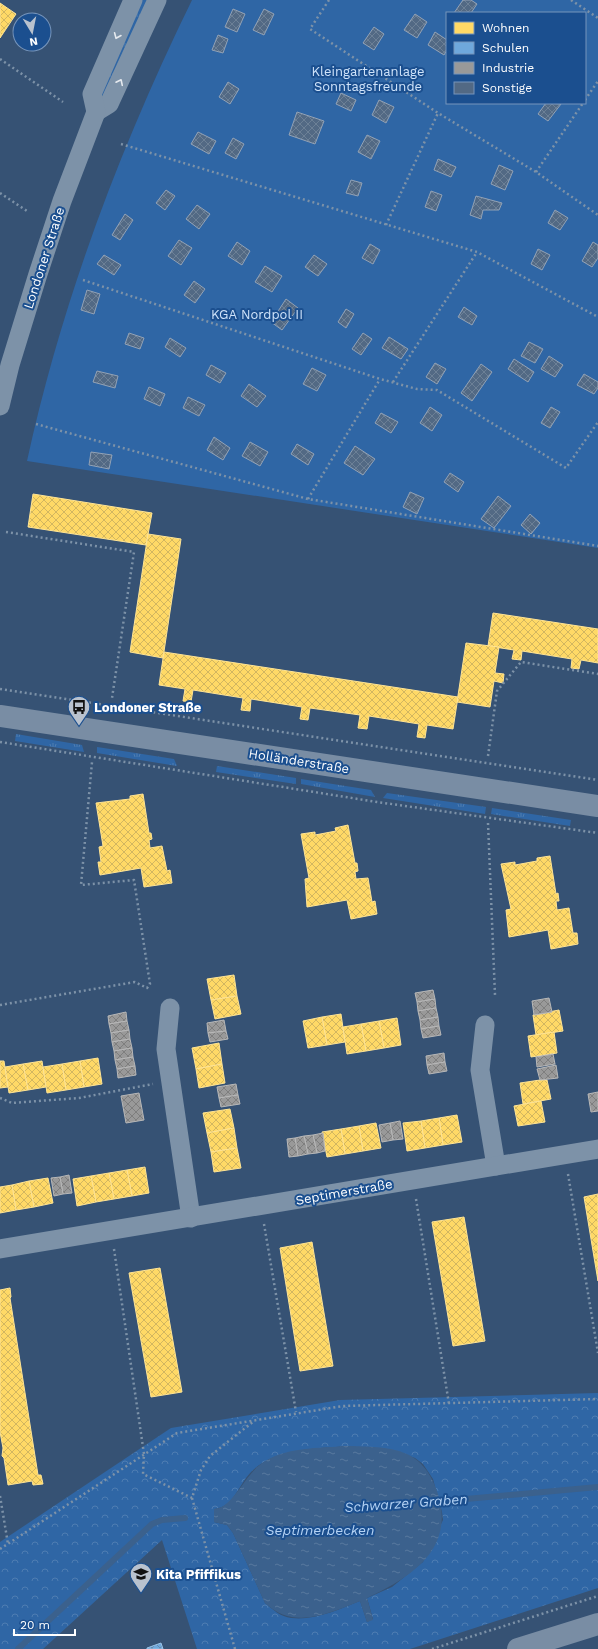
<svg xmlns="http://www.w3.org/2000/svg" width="598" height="1649" font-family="'Work Sans',sans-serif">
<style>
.grass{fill:url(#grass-tufts)}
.park{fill:url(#park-crowns);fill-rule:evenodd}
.garden{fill:#2f66a5;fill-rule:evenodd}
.water{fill:url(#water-ripples)}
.homes{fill:url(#homes-cross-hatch);stroke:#ffe494}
.schools{fill:url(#schools-cross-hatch);stroke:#9ac2e6}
.industry{fill:url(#industry-cross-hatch);stroke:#b8b8b8}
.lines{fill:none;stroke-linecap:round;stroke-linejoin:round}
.stream{stroke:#3b618d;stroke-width:6}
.building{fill:url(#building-cross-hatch);stroke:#92a2b6}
.path{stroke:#7d92a8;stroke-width:2.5;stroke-dasharray:2 3;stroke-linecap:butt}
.street{stroke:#7d92a8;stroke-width:19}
.secondary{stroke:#798da4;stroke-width:22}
.oneway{stroke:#e5e9ee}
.labels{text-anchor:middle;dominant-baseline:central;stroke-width:4;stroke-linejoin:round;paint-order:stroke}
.park-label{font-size:13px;fill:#cfe3fa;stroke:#1b4f8f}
.street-label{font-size:13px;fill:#fff;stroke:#1b4f8f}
.poi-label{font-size:13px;font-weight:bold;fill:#fff;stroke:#1b4f8f;text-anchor:start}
.water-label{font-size:14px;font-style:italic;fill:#b5d3f5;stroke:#1b4f8f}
</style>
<defs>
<pattern id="grass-tufts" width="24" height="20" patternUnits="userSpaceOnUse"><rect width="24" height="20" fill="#2f66a5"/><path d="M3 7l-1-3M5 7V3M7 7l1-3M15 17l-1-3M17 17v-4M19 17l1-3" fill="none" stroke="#4e7db2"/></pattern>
<pattern id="park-crowns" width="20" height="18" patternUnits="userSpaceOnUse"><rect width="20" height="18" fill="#2f66a5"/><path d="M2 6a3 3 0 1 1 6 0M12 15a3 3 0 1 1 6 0" fill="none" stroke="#4e7db2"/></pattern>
<pattern id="water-ripples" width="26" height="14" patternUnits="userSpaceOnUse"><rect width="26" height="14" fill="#3b618d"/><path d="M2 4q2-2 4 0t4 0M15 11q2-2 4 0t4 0" fill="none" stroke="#58799e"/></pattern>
<pattern id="homes-cross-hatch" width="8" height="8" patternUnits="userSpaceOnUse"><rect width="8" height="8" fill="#ffd966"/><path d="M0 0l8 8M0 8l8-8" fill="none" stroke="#d2b660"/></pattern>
<pattern id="schools-cross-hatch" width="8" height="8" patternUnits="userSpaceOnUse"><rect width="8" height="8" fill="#6fa8dc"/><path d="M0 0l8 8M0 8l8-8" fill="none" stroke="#648cb1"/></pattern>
<pattern id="industry-cross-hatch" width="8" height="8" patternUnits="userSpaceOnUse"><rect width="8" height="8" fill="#999"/><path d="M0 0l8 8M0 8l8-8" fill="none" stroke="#7e7e7e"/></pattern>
<pattern id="building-cross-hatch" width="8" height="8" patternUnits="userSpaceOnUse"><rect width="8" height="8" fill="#526984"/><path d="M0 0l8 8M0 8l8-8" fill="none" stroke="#6c8096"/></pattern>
</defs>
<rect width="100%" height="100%" fill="#365274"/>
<g class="grass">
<path d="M140,0H149L105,100L99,103L104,84Z"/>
<path d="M16,734L82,745L84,752L15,741Z"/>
<path d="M97,747L174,759L177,766L97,753Z"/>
<path d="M217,766L296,778V784L216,772Z"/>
<path d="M301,779L371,790L375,797L301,784Z"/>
<path d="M387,793L486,807L485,814L383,798Z"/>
<path d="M492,808L571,820L570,826L491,814Z"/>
</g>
<path class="park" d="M598,1393V1588L410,1649H197L162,1540L43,1649H0V1542L171,1428L340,1400ZM347,1446L396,1451L415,1458L423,1464L433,1479L442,1512L443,1520L423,1562L392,1587L367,1598L373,1619L367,1622L360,1601C340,1609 314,1621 291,1618C281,1617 272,1609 265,1603L233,1533L227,1525L214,1522V1509C233,1508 239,1484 251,1472C274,1448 316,1449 347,1446Z"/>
<path class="garden" d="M192,0H598V548L27,461C62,301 120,147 192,0ZM447,13H585V103H447Z"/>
<path class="water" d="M347,1446C390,1447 423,1446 438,1494C455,1550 411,1577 367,1598L373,1620L367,1622L360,1601C327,1614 294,1630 265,1603L233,1533L227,1525L214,1522V1509C232,1509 245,1475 261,1464C283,1447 320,1448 347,1446Z"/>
<g class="homes">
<path d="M0,3L16,14L0,38Z"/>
<path d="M33,494L152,513L146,545L28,527Z"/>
<path d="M148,534L181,539L163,658L130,652Z"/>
<path d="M493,613L598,629V663L581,660L579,669L571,668L572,659L522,651L521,660L512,659L514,650L488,646Z"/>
<path d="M466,643L499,647L495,673L504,674L503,683L494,681L490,707L457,702Z"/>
<path d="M164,652L458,697L453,729L427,725L425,738L417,737L419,724L369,716L367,729L358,728L360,715L310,708L308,720L300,719L302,707L251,699L250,711L241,710L243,698L193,690L191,702L183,701L185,689L159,685Z"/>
<path d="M143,794L149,833H151L152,839L149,840L150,848L162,846L167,871L170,870L172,883L144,887L141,868L100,875L98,862H101L99,847L103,846L96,803L130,799V796Z"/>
<path d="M348,825L355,863H357L358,871L355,872L356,879L368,878L372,902L375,901L377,914L351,919L347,900L307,907L305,879L309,878L301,834L315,832V835L336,831L335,828Z"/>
<path d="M550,856L556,894L558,893L559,901H556L557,910L569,908L573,933H577L578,944L551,949L548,930L509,937L506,910L511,909L501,864L515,862V865L537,861V858Z"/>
<path d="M234,975L237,996L211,1000L207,979Z"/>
<path d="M237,996L241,1014L215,1019L211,1000Z"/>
<path d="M559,1010L563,1031L536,1035L533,1015Z"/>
<path d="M341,1014L345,1042L327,1045L322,1017Z"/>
<path d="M322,1017L327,1045L308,1048L303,1021Z"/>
<path d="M397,1018L401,1045L384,1048L379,1021Z"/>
<path d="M379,1021L384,1048L366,1051L361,1024Z"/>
<path d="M361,1024L366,1051L347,1054L343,1027Z"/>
<path d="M554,1032L557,1053L531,1057L528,1036Z"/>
<path d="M219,1043L222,1064L196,1069L192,1048Z"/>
<path d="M98,1058L102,1084L84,1087L80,1061Z"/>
<path d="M0,1061H4L8,1087L0,1088Z"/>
<path d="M42,1061L46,1087L28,1090L23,1064Z"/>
<path d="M80,1061L84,1087L66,1090L62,1064Z"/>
<path d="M23,1064L28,1090L9,1093L5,1067Z"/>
<path d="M62,1064L66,1090L47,1093L43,1067Z"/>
<path d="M222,1064L225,1083L199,1088L196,1069Z"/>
<path d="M540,1080H547L551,1099L523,1104L520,1083Z"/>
<path d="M541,1101L545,1122L518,1126L514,1106Z"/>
<path d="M230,1109L234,1128L207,1133L203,1113Z"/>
<path d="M457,1115L462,1142L443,1145L439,1118Z"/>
<path d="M439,1118L443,1145L425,1148L421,1121Z"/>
<path d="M421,1121L425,1148L407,1151L403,1123Z"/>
<path d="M376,1123L381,1148L363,1151L359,1126Z"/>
<path d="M359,1126L363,1151L345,1154L341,1129Z"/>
<path d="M234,1128L237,1148L211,1152L207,1133Z"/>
<path d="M341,1129L345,1154L327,1157L322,1132Z"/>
<path d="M237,1148L241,1168L214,1172L211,1152Z"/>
<path d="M145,1167L149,1193L132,1196L127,1170Z"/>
<path d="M127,1170L132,1196L114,1199L109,1173Z"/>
<path d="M109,1173L114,1199L96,1202L91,1176Z"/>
<path d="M91,1176L96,1202L77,1206L73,1179Z"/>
<path d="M48,1178L53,1203L34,1207L29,1181Z"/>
<path d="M29,1181L34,1207L16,1210L12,1185Z"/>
<path d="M12,1185L16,1210L0,1213V1187Z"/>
<path d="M598,1194V1281L584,1197Z"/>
<path d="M464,1217L485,1341L453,1346L432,1222Z"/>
<path d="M312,1242L333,1366L300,1371L280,1248Z"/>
<path d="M160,1268L182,1392L151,1397L129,1273Z"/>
<path d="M10,1288L11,1297L10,1298L38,1475H41L43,1484L33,1485L32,1481L8,1485L4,1458L2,1456L3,1448L0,1432V1290Z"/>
</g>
<path class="schools" d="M161,1643L163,1649H147V1648Z"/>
<g class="industry">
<path d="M433,990L435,999L417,1002L415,993Z"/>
<path d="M549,998L552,1012L534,1015L532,1001Z"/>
<path d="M435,999L436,1008L418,1011L417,1002Z"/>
<path d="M436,1008L438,1017L420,1020L418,1011Z"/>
<path d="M126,1012L127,1021L109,1024L108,1016Z"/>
<path d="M438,1017L439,1026L421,1029L420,1020Z"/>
<path d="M224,1020L226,1031L208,1033L207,1023Z"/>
<path d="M127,1021L129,1030L111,1033L109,1024Z"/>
<path d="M439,1026L441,1035L423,1038L421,1029Z"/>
<path d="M129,1030L130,1039L112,1042L111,1033Z"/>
<path d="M226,1031L228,1039L210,1042L208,1033Z"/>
<path d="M130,1039L132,1048L114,1051L112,1042Z"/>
<path d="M132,1048L133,1057L115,1060L114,1051Z"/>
<path d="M444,1053L445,1062L427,1065L426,1056Z"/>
<path d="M553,1054L555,1064L537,1067L536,1057Z"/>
<path d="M133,1057L135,1066L117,1069L115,1060Z"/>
<path d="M445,1062L447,1071L429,1074L427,1065Z"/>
<path d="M556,1065L558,1078L540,1080L537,1069Z"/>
<path d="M135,1066L136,1075L118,1078L117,1069Z"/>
<path d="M236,1084L238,1095L219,1098L217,1087Z"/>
<path d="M598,1092V1111L591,1112L588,1094Z"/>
<path d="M139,1093L144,1120L126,1123L121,1096Z"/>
<path d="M238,1095L240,1104L221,1107L219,1098Z"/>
<path d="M400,1121L403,1139L393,1140L390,1123Z"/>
<path d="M390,1123L393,1140L382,1142L379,1125Z"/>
<path d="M323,1133L325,1151L317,1153L313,1135Z"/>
<path d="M313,1135L317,1153L308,1154L304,1136Z"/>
<path d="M304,1136L308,1154L298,1156L295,1138Z"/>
<path d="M295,1138L298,1156L289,1157L287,1139Z"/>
<path d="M69,1175L72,1193L63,1194L60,1177Z"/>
<path d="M60,1177L63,1194L54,1196L51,1178Z"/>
</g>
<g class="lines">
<g class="stream">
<path d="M433,1502L598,1487"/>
<path d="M18,1649L152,1524L162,1520L185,1518"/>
</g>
</g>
<g class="building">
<path d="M463,0H471L477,4L471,13H454Z"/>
<path d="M233,9L245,14L237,32L225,27Z"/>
<path d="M264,9L274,14L264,35L253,30Z"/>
<path d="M415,14L427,22L417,38L404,30Z"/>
<path d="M374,27L384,34L374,50L363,43Z"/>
<path d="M435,32L447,40V50L444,55L428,45Z"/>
<path d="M218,35L228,39L223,53L212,50Z"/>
<path d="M228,82L239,89L230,104L219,97Z"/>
<path d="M341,93L356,100L351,111L336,104Z"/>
<path d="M379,100L394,107L386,123L372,115Z"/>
<path d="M546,103L561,104L548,121L538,114Z"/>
<path d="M297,112L324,121L315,144L289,135Z"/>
<path d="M198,132L216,141L209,154L191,144Z"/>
<path d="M367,135L380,141L371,159L358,152Z"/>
<path d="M233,138L244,144L236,159L225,153Z"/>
<path d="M438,159L456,167L451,177L434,170Z"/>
<path d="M499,165L513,171L505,190L491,184Z"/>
<path d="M351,180L362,183L358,196L346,193Z"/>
<path d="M166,190L175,196L165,210L156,203Z"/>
<path d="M431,191L442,195L436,211L425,207Z"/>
<path d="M476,196L502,203L499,210H483L481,219L470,215Z"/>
<path d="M197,205L210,214L199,229L186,219Z"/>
<path d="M555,210L568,218L560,230L548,223Z"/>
<path d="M125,214L133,220L120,240L112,235Z"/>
<path d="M179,240L192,248L181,265L168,256Z"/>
<path d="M237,242L250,251L242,265L228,256Z"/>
<path d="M593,242L598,245V258L592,267L582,261Z"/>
<path d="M370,244L380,250L373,264L362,258Z"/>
<path d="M538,249L550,255L542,270L531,264Z"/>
<path d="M104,255L121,265L114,275L97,264Z"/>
<path d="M314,255L327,264L318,276L305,267Z"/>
<path d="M265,266L282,276L272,292L255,282Z"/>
<path d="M194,281L205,289L195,303L184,295Z"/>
<path d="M87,290L100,294L94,314L81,310Z"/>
<path d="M286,299L298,308L282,330L271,322Z"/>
<path d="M464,307L477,316L472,325L458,317Z"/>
<path d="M346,309L354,314L346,328L338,322Z"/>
<path d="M129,333L144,338L140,349L125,344Z"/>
<path d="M363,333L372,339L361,355L352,349Z"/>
<path d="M389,337L408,349L401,359L382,348Z"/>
<path d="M170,338L186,348L180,357L165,347Z"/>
<path d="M529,342L543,349L535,363L521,356Z"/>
<path d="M549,356L563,365L555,377L541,369Z"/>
<path d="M514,359L534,372L528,382L508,369Z"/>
<path d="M435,363L446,369L437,384L426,377Z"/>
<path d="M481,364L492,372L472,401L461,393Z"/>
<path d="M211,365L226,373L220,383L206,375Z"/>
<path d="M312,368L326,375L317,391L303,384Z"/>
<path d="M97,371L118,376L115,388L93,382Z"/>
<path d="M584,374L598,382V388L594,394L577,385Z"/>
<path d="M249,384L266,396L257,407L241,396Z"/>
<path d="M149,387L165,394L160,406L144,399Z"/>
<path d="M188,397L205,405L199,416L183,408Z"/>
<path d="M430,407L442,415L432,431L420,423Z"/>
<path d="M551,407L560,412L550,428L541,423Z"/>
<path d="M381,413L398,422L391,433L375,423Z"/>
<path d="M214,437L230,448L223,460L207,450Z"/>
<path d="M250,442L268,452L260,466L242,456Z"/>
<path d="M297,444L314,454L308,465L291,454Z"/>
<path d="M355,446L375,459L363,475L344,463Z"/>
<path d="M91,452L112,455L109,469L89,465Z"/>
<path d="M450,473L464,482L458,492L444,482Z"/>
<path d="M410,492L424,498L417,514L403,507Z"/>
<path d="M498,496L511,506L494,528L481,519Z"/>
<path d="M530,514L540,523L531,534L521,525Z"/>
</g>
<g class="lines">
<g class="path">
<path d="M329,0L310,29L438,113L536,172L598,215"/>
<path d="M571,0L598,18"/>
<path d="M0,59L63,102"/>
<path d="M585,100L598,81"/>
<path d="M121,144L477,252L598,317"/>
<path d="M536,172L583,103"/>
<path d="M0,193L27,211"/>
<path d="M386,225L438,113"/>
<path d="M83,280L380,379L417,389L437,390L566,468L598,422"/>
<path d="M393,382L477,252"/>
<path d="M36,424L308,499L598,546"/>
<path d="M308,499L380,379"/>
<path d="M6,532L134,552L112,698"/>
<path d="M0,689L598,780"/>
<path d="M0,742L377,802L598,833"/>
<path d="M488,756L497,691L521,662L598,674"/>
<path d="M488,823L495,995"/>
<path d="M0,1005L135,982L147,988L150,984L134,880L81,885L92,762"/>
<path d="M0,1098L12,1103L79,1098L153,1084"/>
<path d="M568,1174L598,1353"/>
<path d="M416,1199L449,1404"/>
<path d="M264,1224L296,1412"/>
<path d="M114,1249L144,1454L143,1474L192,1498"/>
<path d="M0,1496L8,1544"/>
<path d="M0,1549L177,1433L343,1406L598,1399"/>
<path d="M235,1649L192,1498L201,1470L210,1456L254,1421"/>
<path d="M432,1649L598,1596"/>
</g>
<g class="street">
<path d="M96,112L109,104L157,0"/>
<path d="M0,406L10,365L38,274L62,201L96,112L92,94L133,0"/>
<path d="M170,1008L166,1049L191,1218"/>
<path d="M485,1025L480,1070L496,1166"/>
<path d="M0,1249L598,1149"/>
</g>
<g class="secondary">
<path d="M0,716L598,806"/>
<path d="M518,1649L598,1624"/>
</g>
</g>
<defs><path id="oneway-chevron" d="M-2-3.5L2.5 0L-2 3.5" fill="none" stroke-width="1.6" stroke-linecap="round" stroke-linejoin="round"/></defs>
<g class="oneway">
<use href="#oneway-chevron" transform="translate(117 36) rotate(113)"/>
<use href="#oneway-chevron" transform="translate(120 82) rotate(-64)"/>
</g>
<defs>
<g id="bus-pin" transform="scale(1.15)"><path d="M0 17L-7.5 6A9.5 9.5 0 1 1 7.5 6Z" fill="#b9c2ce" stroke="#1b4f8f"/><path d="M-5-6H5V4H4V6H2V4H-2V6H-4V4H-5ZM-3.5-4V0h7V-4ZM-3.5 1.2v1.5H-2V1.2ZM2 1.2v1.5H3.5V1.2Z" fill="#111"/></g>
<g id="school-pin" transform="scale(1.15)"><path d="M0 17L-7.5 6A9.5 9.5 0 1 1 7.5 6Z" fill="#b9c2ce" stroke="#1b4f8f"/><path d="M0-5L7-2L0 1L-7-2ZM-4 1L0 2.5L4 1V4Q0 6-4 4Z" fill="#111"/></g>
</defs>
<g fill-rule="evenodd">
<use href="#bus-pin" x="79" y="707"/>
<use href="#school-pin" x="141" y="1574"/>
</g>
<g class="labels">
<g class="park-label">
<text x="368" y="71">Kleingartenanlage<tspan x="368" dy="15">Sonntagsfreunde</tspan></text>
<text x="257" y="314">KGA Nordpol II</text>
</g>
<g class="street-label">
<text transform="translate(44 258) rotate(-72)">Londoner Straße</text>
<text transform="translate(299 761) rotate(9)">Holländerstraße</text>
<text transform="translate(344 1192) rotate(-10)">Septimerstraße</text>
</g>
<g class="poi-label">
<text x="94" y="707">Londoner Straße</text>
<text x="156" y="1574">Kita Pfiffikus</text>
</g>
<g class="water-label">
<text transform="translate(406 1503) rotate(-4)">Schwarzer Graben</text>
<text x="320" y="1530">Septimerbecken</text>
</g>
</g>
<rect x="446" y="12" width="140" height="92" fill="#1b4f8f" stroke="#7695bc"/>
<rect x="454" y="22" width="20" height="12" fill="#ffd966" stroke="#7695bc"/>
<text x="482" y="32" font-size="12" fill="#ffffff">Wohnen</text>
<rect x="454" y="42" width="20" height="12" fill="#6fa8dc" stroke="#7695bc"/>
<text x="482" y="52" font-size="12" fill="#ffffff">Schulen</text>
<rect x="454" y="62" width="20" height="12" fill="#999999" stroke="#7695bc"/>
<text x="482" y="72" font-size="12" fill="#ffffff">Industrie</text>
<rect x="454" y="82" width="20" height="12" fill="#526984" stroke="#7695bc"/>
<text x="482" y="92" font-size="12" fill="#ffffff">Sonstige</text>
<g transform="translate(32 32) rotate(170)"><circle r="19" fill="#1b4f8f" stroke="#7695bc"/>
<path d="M0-3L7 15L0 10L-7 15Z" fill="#b9c2ce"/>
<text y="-6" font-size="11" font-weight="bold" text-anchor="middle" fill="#ffffff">N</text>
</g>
<path d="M14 1629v6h61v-6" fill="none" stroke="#ffffff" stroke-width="2"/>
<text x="20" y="1629" font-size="12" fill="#ffffff" stroke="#1b4f8f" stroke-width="3" paint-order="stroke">20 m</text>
</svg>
